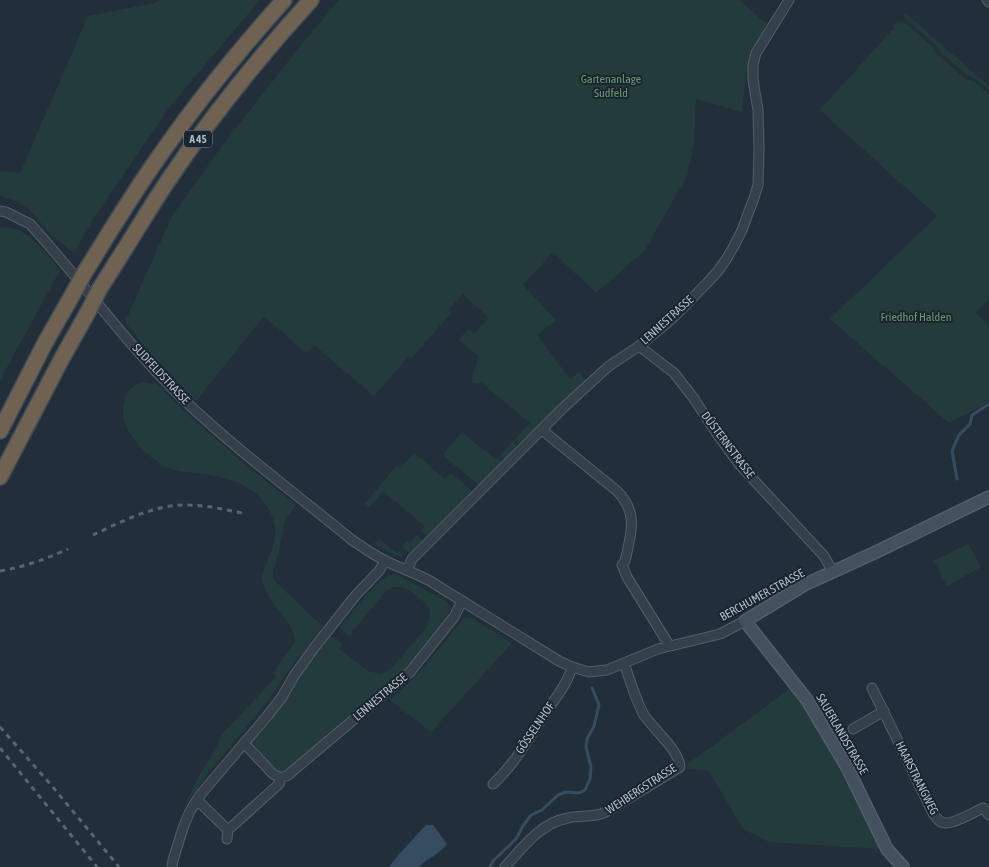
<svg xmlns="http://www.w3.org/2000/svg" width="989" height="867" font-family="'Asap Condensed',sans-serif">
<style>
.green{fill:#243b3b}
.water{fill:#364c61}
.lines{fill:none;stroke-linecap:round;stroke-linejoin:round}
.stream{stroke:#364c61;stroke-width:3}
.minor-casing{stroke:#545e68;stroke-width:11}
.secondary-casing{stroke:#545e68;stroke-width:14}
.motorway-casing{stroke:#414b55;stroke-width:18}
.minor{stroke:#36404a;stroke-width:9}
.secondary{stroke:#44505d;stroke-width:11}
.motorway{stroke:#706253;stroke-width:15}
.rail{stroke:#586571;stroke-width:3;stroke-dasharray:5 5;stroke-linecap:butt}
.motorway-bridge-casing{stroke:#414b55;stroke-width:18;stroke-linecap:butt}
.motorway-bridge{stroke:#706253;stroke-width:15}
.labels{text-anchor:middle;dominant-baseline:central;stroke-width:4;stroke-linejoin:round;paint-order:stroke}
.shield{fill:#1b252f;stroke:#848e99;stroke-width:1}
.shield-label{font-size:11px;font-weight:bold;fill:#b1bbc6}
.park-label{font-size:12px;fill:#69976f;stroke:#1b252f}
.street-label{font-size:12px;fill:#b1bbc6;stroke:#1b252f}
</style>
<rect width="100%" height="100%" fill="#222f3a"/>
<g class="green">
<path d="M159,0H260L171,105L93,219L74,253L51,235L30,210L16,201L0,196V171L20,173L88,16L155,3Z"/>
<path d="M339,0H739L767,24L752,50L748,63L742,112L696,99L694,143L687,176L644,251L596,293L553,252L523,285L556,320L537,335L570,379L579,372L587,382L519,443L515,439L530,423L482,383H474L471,380L479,357L459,340L468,329L474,334L489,318L463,294L448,310L451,313L412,358L409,356L374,396L314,345L306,353L264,316L196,401L150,353L125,322L172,216L222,146L297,50Z"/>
<path d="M905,13L989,86V90L977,80L966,74L941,53L937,46L905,18L904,16Z"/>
<path d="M898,21L904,22L933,47L936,53L963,77L978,84L989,95V300L975,313L989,326V402L949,423L830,319L937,216L820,110L894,28L892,26Z"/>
<path d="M3,227C6,228 11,228 15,229C34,236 47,255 60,270L0,380V228Z"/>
<path d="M144,382L156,384L160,387C202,430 249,467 296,505L285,520L279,552L273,572V578L276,582L313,618L323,626L284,677L270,698L208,773L184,808L196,781L215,750L222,734L276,677L273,673L295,642C294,617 266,605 262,579C262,572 266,564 269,557C278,537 278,519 263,501C246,480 219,476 194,473C187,472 179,471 171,469C156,463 143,451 133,438C125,427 121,416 124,402C126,391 133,385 144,382Z"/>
<path d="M462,432L496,460L498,458L502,462L479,484L476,483L444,456L445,452Z"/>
<path d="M513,441L517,445L505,459L500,455Z"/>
<path d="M414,453L445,479L450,473L469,488L471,491L450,515L427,536L421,531L425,526L383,491L371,505L367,508L364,505L396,466L400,469Z"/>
<path d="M417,535L423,540L411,552H408L402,547L407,541L410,543Z"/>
<path d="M379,539L397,553L399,551L402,554L403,557L391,553L374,544Z"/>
<path d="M968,544L981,567L947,586L934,561Z"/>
<path d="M392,574H395L444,600L449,604L450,608L448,614L438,629L400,675L363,705L289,769C285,772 283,773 278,771L262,755L253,743L254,738L275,715L303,672L330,637H335L342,644L339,649L368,671L381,674L391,669L426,628L429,621L430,609C426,603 412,591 405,588C399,585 391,588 386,591L349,636L340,628L341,626C353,612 375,580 392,574Z"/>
<path d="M466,617L472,618L512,643L431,732L390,700C418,676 441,647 464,618Z"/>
<path d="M789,689C807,703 817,723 827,742C847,777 863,813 881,849L769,842L743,829L709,771L687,768L688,764Z"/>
</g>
<path class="water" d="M426,825H433L447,844C441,853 427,859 419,867H389L400,853Z"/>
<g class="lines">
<g class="stream">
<path d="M957,479L952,451L959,435L970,424L972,415L989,404"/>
<path d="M490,867L493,861L516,839L523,826L531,815L542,810L558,795L566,792L579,793L585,790L590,779L591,767L586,747L587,739L594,726L599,705L592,688"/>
</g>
<g class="minor-casing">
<g id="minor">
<path d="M987,0L989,2"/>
<path d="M0,211L6,212L30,224C82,281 127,345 182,398C235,449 295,493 352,540C363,547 373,555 386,561C400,568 415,573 430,581L559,661L572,667L589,672L607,670L658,649L720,634L745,621"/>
<path d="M639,346L674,373L692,396L720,438L739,464L824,556L833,572"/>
<path d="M542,430L617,491C639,513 631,534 625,561L622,565L627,577L669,645"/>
<path d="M407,570L412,559L562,409L599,375L609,366L639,346L673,318L707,283L718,271L727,258L734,246L742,230L754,198L758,185L759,150L758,110L753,80V65L756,53L789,0"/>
<path d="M872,688L933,813C936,817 939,823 945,823C954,824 974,812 983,808L989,815"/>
<path d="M853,729L884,711"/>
<path d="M244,743L273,774L281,778"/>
<path d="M493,784C514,765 529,738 544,715C554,700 567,685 572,667"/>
<path d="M197,800L228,830"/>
<path d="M227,839L228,830L279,784L281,778L288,775L410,672L454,617L462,601"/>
<path d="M172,867L173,860L183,828L190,811L201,794L268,715L282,697L294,676L314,648L356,595L379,571L385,561"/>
<path d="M505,867C523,847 540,823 568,818C581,815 594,818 606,812L680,767C679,750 654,730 644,715C635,699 630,680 624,663"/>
</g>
</g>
<g class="secondary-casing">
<path id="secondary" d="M903,867L887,849L847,767L807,700L745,621L804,585L874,553L989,497"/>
</g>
<g class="motorway-casing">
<g id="motorway">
<path d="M85,272C110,231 135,190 163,151C200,98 241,48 284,0"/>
<path d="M100,288C123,253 144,217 167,182C210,118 259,57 311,0"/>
<path d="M0,431L45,343L74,292"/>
<path d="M0,477L61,360L89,310"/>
</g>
</g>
<use href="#minor" class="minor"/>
<use href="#secondary" class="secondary"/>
<use href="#motorway" class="motorway"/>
<g class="rail">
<path d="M93,535C120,522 154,505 185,505C204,505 223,509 242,513"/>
<path d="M0,571C24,567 46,559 68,549"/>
<path d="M0,727L52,786L119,867"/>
<path d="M0,748L97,867"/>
</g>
<g class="motorway-bridge-casing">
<g id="motorway-bridge">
<path d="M74,292L85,272"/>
<path d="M89,310L100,288"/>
</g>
</g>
<use href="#motorway-bridge" class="motorway-bridge"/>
</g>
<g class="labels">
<rect class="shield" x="184" y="130.5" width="28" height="17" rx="4"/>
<g class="shield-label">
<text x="198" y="139">A 45</text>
</g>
<g class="park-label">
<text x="611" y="79">Gartenanlage<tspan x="611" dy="14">Sudfeld</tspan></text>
<text x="916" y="317">Friedhof Halden</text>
</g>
<g class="street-label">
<text transform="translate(667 320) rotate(-42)">LENNESTRASSE</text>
<text transform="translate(161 374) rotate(47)">SUDFELDSTRASSE</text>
<text transform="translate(728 445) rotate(53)">DÜSTERNSTRASSE</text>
<text transform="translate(762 595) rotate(-29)">BERCHUMER STRASSE</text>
<text transform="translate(380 697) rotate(-40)">LENNESTRASSE</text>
<text transform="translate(535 728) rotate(-56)">GÖSSELNHOF</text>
<text transform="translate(842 734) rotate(60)">SAUERLANDSTRASSE</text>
<text transform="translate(917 778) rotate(63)">HAARSTRANGWEG</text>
<text transform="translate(641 789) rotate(-33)">WEHBERGSTRASSE</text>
</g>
</g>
</svg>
